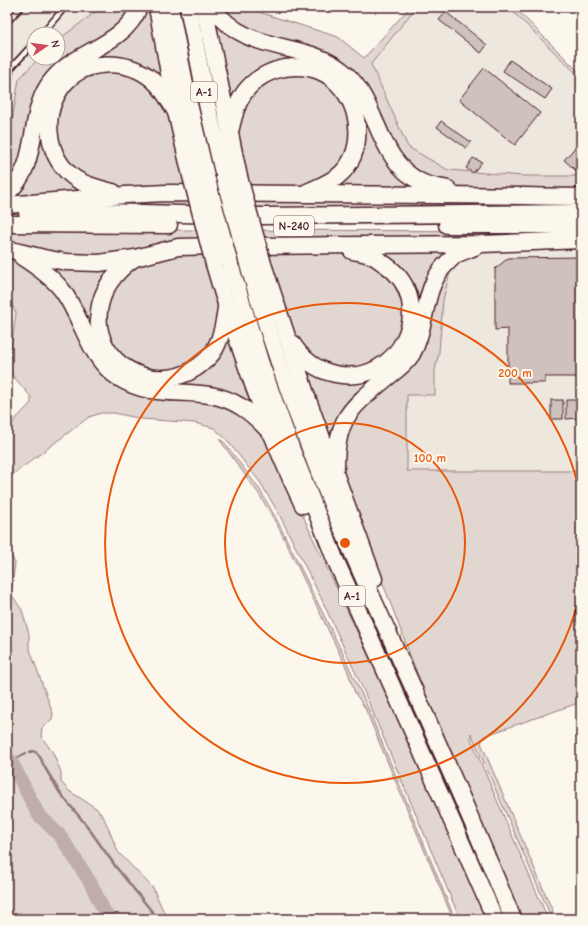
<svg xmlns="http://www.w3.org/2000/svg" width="588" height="926" font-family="'Comic Neue',sans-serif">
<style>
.built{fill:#eee7de}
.green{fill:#e2d7d0;stroke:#967b7e}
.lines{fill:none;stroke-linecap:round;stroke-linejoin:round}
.stream{stroke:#907477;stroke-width:2.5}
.river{stroke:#bfadaa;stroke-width:14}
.building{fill:#cfc2bc;stroke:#4a1f2b}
.lane-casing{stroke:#4a1f2b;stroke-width:8}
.highway-casing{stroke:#4a1f2b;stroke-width:19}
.lane{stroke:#fbf7ec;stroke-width:4.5}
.highway{stroke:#fbf7ec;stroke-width:16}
.highway-bridge-casing{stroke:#4a1f2b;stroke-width:19;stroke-linecap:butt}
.highway-bridge{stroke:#fbf7ec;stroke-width:16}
.ring{fill:none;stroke:#e8590c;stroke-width:2}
.labels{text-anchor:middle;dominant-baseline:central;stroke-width:4;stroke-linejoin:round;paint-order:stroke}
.shield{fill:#fbf7ec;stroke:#7f6065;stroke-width:1}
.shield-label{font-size:12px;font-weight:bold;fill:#4a1f2b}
.centre{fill:#e8590c;stroke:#fbf7ec;stroke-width:2}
.ring-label{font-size:12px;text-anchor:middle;font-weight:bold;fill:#e8590c;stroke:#fbf7ec;stroke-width:4;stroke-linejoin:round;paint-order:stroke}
</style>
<rect width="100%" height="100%" fill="#fbf7ec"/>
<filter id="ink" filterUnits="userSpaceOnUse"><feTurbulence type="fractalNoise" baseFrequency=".025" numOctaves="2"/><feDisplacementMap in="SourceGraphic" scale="8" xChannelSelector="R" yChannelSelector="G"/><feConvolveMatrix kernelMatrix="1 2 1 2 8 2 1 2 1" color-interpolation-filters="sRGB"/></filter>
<g filter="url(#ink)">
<g class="built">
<path d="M7,7H102L58,40V34H34V58H39L19,79L9,138L7,136Z"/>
<path d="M416,7H508L581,78V176H523L448,170L408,147L371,64Z"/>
<path d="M581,246V471H407V394L435,395V370L439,352L443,300L450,272L459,261L471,255L490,250Z"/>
</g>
<g class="green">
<path d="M102,7H132C126,20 115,28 104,36L22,156L7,185V163L9,138L19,79L39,58H58V40Z"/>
<path d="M143,7H150L164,83C154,75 144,65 131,62C63,45 16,122 64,174C72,183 82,187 92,192L7,202V199C11,195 16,191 20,186C31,173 35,152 38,135C40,118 41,99 52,85C78,51 123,50 143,7Z"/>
<path d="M219,7H255L262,13L338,37L364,58L410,7H416L371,64L408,147L448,170L523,176H580L581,192H550L455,186L431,180L411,169L396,150L365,85L240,27Z"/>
<path d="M508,7H514L581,74V78Z"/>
<path d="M211,12L332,67L420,188L330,189L351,167L355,100L289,63L229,109Z"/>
<path d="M109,69L142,78L165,102L175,131L188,188L124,187L105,184L88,179L62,156L54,128L61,97L78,80Z"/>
<path d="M315,75L330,85L348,109L351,134L345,157L329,176L299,187L250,189L241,160L239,135V117L254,90L278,76Z"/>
<path d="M118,199L581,201V206L259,210L62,206Z"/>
<path d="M160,230L577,231L581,235L406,240L199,242L92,259L7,243V232Z"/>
<path d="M456,250L419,327L331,445L300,362L371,376L416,310L373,251Z"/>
<path d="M205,251L217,301L218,316L210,345L191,365L172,372L143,371L119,355L104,326L105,308L114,283L137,263L156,256Z"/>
<path d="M332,252L356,255L388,273L405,303L402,333L381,361L342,371L318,362L295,337L267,253Z"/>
<path d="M7,256C28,266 48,279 61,300C72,317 80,336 89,354L209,401L231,406L255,423L275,452L311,534L411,746L486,919H460L363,689L321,598L279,514L260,482L226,439L214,428L195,423L142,419L114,413H101L89,417L7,479V428L31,403V397L8,370L16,313L7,296Z"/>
<path d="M459,261L450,272L443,300L439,352L435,370V395H407V471H581V702L484,736L481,743L556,919H552L471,733V739L484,770L548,919H522L491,845L427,699L345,484L342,470L347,428L440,279Z"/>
<path d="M43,265L115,266L98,295L117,365L185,379L228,327L258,412L124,376Z"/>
<path d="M242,267L507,919H501L369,620L307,476L237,269Z"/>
<path d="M219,439L224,442L260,490L278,522L341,650L364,699L455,919H453L365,708L355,693L347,669L280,530L259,494Z"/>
<path d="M7,547L15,563L11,594L22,610L29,634V647L53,714L52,719L42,728L41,736L53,753L61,772V782L69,791L96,808L104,818L118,852L153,888L167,919H7Z"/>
</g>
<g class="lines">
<g class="stream">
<path d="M30,752L33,751L37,753L40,757L44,766L60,793L87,826L116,867L158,919"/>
<path d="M7,753L11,761L26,753"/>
</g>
<path class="river" d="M11,761L38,814L61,837L90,882L105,913L110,919"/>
</g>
<g class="building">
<path d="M446,12L487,45L481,53L439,20Z"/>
<path d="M510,60L552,89L545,99L503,71Z"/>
<path d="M484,68L540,113L515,145L459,100Z"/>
<path d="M441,121L471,142L466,148L437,127Z"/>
<path d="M580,142L581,143V175L564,160Z"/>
<path d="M473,158L482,162L473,173L466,168Z"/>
<path d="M581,257V377H545V383H508V329L495,330V269L508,258Z"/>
<rect x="551" y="400" width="12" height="19"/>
<path d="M566,400H578V418L566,419Z"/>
</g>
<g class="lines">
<g class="lane-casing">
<g id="lane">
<path d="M7,22L21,7"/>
<path d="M42,34L65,7"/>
<path d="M7,64L11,68"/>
<path d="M7,88L11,68L34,43"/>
</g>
</g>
<g class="highway-casing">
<g id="highway">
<path d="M157,7L176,112L191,176"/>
<path d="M170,7L189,104L206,176"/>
<path d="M188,7L207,104L224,177"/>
<path d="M204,7L239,177"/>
<path d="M212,7C249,58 306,38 346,74C379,104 377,161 421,182C429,186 439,187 448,189"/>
<path d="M229,136C233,120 236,101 248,88C270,63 314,59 338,84C362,109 366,154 337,177C328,183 317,188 307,192"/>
<path d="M113,192C101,189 87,186 76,179C47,159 41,117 61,88C82,58 127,58 153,80C163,88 169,101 176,112"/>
<path d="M7,193C42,165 25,111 53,79C77,50 125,45 139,7"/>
<path d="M7,205L125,195L166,193C304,194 443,194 581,197"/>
<path d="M27,213L102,212L264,216L581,213"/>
<path d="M7,224L169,225"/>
<path d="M447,225H581"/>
<path d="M245,246L481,244L581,240"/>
<path d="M7,249L44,258L66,262L99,263L135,258L178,247L221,246"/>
<path d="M22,257C36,266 51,276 62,290C83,318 88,358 119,378C152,399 185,388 219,397C241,403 256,417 271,433"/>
<path d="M133,259C115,272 102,288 99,311C93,364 153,396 196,368C203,363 211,357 215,349C222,336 224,322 226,308"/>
<path d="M214,264C238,346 266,428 303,505"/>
<path d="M230,264L261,364L293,453L335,559L415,737L495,919"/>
<path d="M248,264C266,326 286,386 309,446C335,516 366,584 397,652C437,740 476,829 513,919"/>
<path d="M263,264L308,400L374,579"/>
<path d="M292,343C302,359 316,370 335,374C399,388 440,303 386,265C381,262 376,257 370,255C365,253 358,252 352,251"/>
<path d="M336,467C336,417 352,407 388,377C396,371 407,362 412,354C428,325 422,288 446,264C449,261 452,258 455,255C461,252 468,250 475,247"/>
</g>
</g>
<use href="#lane" class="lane"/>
<use href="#highway" class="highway"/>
<g class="highway-bridge-casing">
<g id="highway-bridge">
<path d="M191,176L214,264"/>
<path d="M206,176L230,264"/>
<path d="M224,177L248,264"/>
<path d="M239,177L263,264"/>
</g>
</g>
<use href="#highway-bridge" class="highway-bridge"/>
</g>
</g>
<g class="ring">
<circle cx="345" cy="543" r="120"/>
<path d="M581 587A240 240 0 1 1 581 499"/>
</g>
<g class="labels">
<g class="shield">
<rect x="191" y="82" width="26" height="20" rx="3"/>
<rect x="274" y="216" width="40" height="20" rx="3"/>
<rect x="339" y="586" width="26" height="20" rx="3"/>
</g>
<g class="shield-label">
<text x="204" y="92">A-1</text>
<text x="294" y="226">N-240</text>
<text x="352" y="596">A-1</text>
</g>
</g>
<circle cx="345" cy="543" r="6" class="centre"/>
<g class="ring-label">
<text x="515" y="377">200 m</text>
<text x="430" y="462">100 m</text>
</g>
<rect width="588" height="926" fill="none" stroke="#fbf7ec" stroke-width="24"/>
<rect x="12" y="12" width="564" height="902" fill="none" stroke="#4a1f2b" stroke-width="1.5" filter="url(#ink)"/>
<g transform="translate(46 46) rotate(77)"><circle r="19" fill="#fbf7ec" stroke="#b4a19f"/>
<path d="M0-3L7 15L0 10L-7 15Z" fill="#d1495b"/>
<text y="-6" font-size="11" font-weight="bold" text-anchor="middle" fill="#4a1f2b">N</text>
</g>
</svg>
